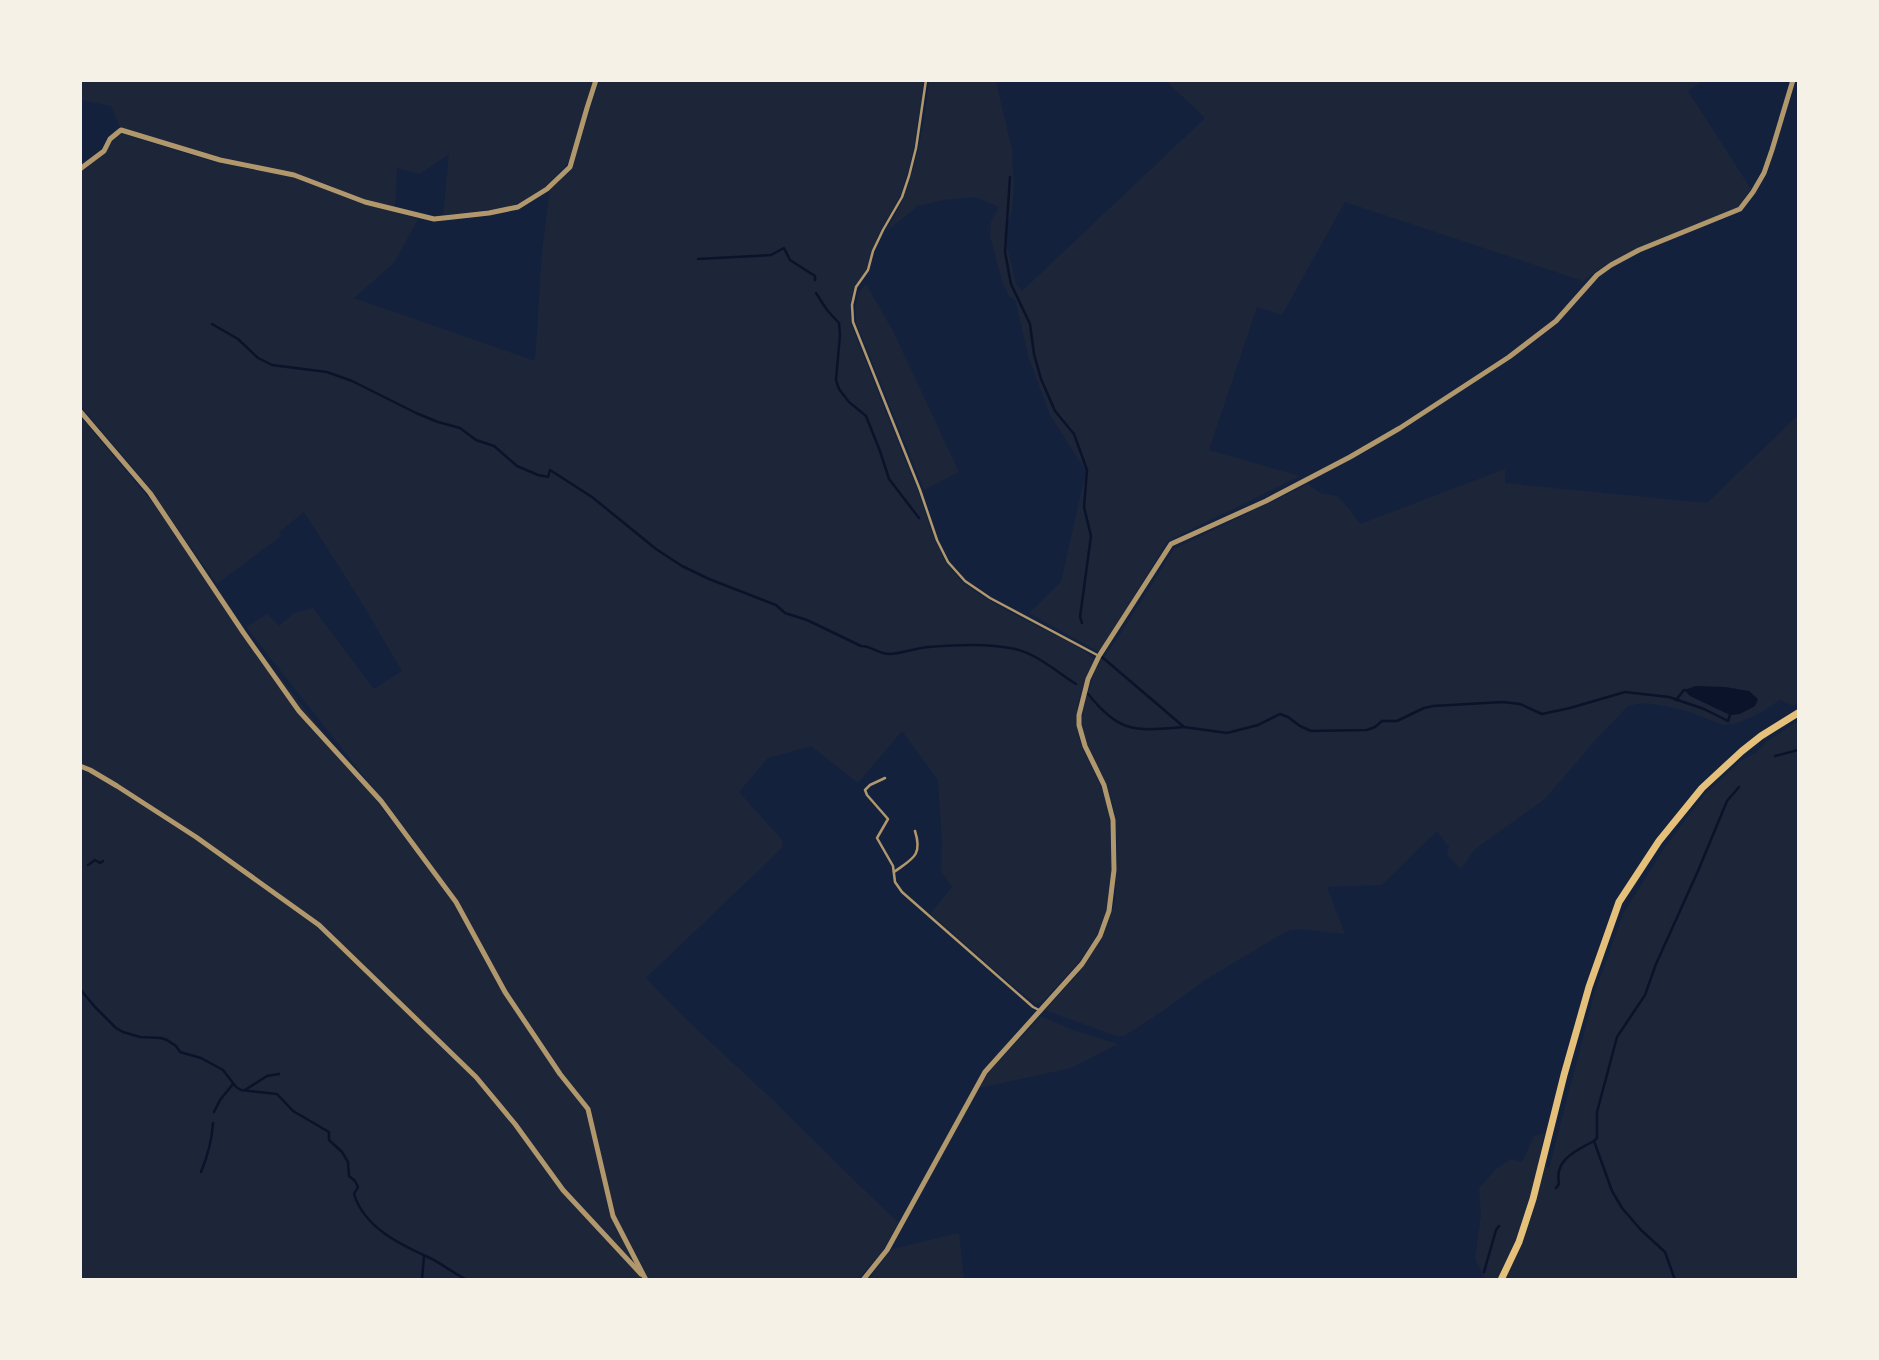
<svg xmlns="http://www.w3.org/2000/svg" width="1879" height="1360" font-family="Rubik,sans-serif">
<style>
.green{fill:#1d2539}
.water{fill:#0b132b}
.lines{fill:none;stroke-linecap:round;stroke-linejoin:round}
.stream{stroke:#0b132b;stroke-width:2.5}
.service{stroke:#b1986c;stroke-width:2.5}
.minor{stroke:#b1986c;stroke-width:5}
.secondary{stroke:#e5c07b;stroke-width:7}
</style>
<rect width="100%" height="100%" fill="#14213d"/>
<g class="green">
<path d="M929,80L996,81L1012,150L1014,184L1012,211L1004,234L1016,284L1022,291L1205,118L1166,81H1703L1688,91L1751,189L1739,207L1629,253L1608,263L1583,281L1345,202L1282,315L1257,307L1209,450L1300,476L1168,541L1099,652L1029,613L1061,582L1086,471L1050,415L1029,358L1015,300L1009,296L1002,281L990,236L991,222L999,207L975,197L943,200L918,206L886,232C892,221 898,210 903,198C917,167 926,115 929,80Z"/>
<path d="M80,81H593L568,163L545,188L522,202L508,207L443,216L449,154L420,174L397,168L395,207L363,200L324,183L297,174L219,158L121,129L111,106L81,100Z"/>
<path d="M599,81H924L914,147L908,171L900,196L877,237L867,269L854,287L850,306L851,324C873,379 894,434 917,489C931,524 936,562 969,587C994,606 1025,619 1053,634C1067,641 1083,648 1094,659C1082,684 1071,713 1080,741C1086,760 1098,776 1104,795C1111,814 1110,834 1111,853C1111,871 1112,890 1108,907C1097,947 1069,974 1041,1003H1035L1014,987L933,916L931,913L952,887L941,871L942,841L938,780L902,731L858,783L811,746L768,758L739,792L783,841L782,848L646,978C686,1021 730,1060 773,1100C815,1141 856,1183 899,1223L881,1253L858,1279L808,1280L806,1278L804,1280L81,1279L80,416L168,521L242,628L410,844L415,841L246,627L267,614L279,626L294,613L313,608L374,689L402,671L359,598L304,512L279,532L281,536L217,584L138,474L81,406V171L104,153L117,136L123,134L214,162L293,177L350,199L418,219L394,263L354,298L535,361L542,252L550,190L572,168Z"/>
<path d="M866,284L893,331L959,472L924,490L856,322C855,308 855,295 866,284Z"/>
<path d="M1798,415V703L1793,706L1780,700L1762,712L1738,723L1723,725L1690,712L1666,706L1642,703L1628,706L1598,737L1545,799L1475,849L1461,869L1447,855L1449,847L1437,831L1382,885L1327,887L1345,934L1300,929L1287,931L1205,980L1163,1011L1124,1036H1116L1045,1010L1078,974L1104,934L1115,902L1117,854L1115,813L1107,786L1087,744L1081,723L1087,695L1096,668L1119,636L1174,549L1308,484L1320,493L1337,496L1350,510L1360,524L1505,469V483L1707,503Z"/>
<path d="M1798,721V1279H1485L1475,1258L1481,1215L1479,1188L1496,1169L1511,1159L1522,1162L1534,1136L1544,1133L1539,1164L1549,1168L1594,995L1623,914L1663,850L1704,795L1742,760L1757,752L1766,742Z"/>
<path d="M1041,1016L1073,1030L1118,1044L1071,1068L979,1088L988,1073Z"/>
<path d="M959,1233L964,1279L868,1280L892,1249Z"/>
</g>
<path class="water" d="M1696,686L1725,687L1749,691L1758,699L1755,706L1740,714L1730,715L1690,696L1684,690Z"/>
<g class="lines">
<g class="stream">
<path d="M1010,177L1005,252L1011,284L1030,324L1034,354L1041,379L1055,411L1074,434L1087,470L1084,507L1091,536L1080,617L1082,623"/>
<path d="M698,259L771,255L784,248L790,260L815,276V280"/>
<path d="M816,293L827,310L839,323L840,335L836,380L839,389L849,402L866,416L880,451L889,479L919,518"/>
<path d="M212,324L238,339L258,358L272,365L327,372L352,381L416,413L438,422L460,428L476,440L494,446L517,466L538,475L548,477L550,470L592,497L656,549L682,566L709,579L776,605L785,613L807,620L861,646C873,646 879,655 891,654C903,653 916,648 928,647C956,645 987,643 1015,649C1037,654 1057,672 1076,684"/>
<path d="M1102,657L1184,727L1227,733L1258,725L1280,714L1288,717L1300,726L1311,731L1367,730L1375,727L1382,721H1397L1424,708L1433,706L1503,702L1520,704L1542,714L1570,708L1625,692L1669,697L1704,709L1728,721L1730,715"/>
<path d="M1088,694C1121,734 1135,731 1184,727"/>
<path d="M1676,700L1684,690"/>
<path d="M1775,756L1798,750"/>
<path d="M88,865L95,860L100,863L103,861"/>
<path d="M80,867H81"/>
<path d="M80,989L95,1007L116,1028L123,1032L140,1037L161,1038L167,1040L176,1046L180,1052L201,1058L223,1070L236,1087L241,1090L277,1094L293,1111L329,1132V1140L342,1152L348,1162L349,1176L355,1181L358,1187L354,1194C364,1227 399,1244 428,1257C441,1263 453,1273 467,1280"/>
<path d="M245,1090L267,1076L279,1074"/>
<path d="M214,1112L220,1100L233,1084"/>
<path d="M201,1172C208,1155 212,1140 213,1123"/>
<path d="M1556,1188L1559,1184C1554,1160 1575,1151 1594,1141"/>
<path d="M1484,1272L1496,1230L1499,1226"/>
<path d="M422,1280L424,1256"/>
<path d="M1675,1280L1665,1252L1641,1230L1622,1208L1612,1191L1594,1141L1597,1138V1112L1617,1037L1645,995L1656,964L1698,871L1727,801L1739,787"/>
</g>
<g class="service">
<path d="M926,80L916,148L909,176L902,197L883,230L873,251L868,270L856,287L852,305L853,322L920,490L937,540L948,562L965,581L990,598L1099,656"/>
<path d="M885,778L870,785L865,790L867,795L888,819L877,838L893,866L895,882L902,892L1033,1007L1039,1010"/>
<path d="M894,872C912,859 923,856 915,831"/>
</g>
<g class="minor">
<path d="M80,169L104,151L110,139L121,130L220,160L294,175L365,202L434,219L453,217L489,213L518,207L547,189L570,167L587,108L596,80"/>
<path d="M80,411L150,493L243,632L299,711L381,801L456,902L505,992L560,1074L588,1109L613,1216L646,1280"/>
<path d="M80,766L90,770L117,786L196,837L319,925L476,1077L515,1124L563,1190L641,1274"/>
<path d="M863,1280L887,1250L985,1072L1082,964L1100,936L1109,911L1114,870L1113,820L1104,785L1085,746L1079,725V715L1088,679L1099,656L1171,544L1266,501L1350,457L1400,428L1509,357L1556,321L1597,275L1611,265L1639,250L1740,209L1753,192L1764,173L1772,150L1793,80"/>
</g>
<path class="secondary" d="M1501,1280L1519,1242L1533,1199L1564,1075L1589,987L1619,902L1659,841L1702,788L1742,751L1761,736L1798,713"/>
</g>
<rect width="1879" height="1360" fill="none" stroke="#f6f1e7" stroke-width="164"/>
</svg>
